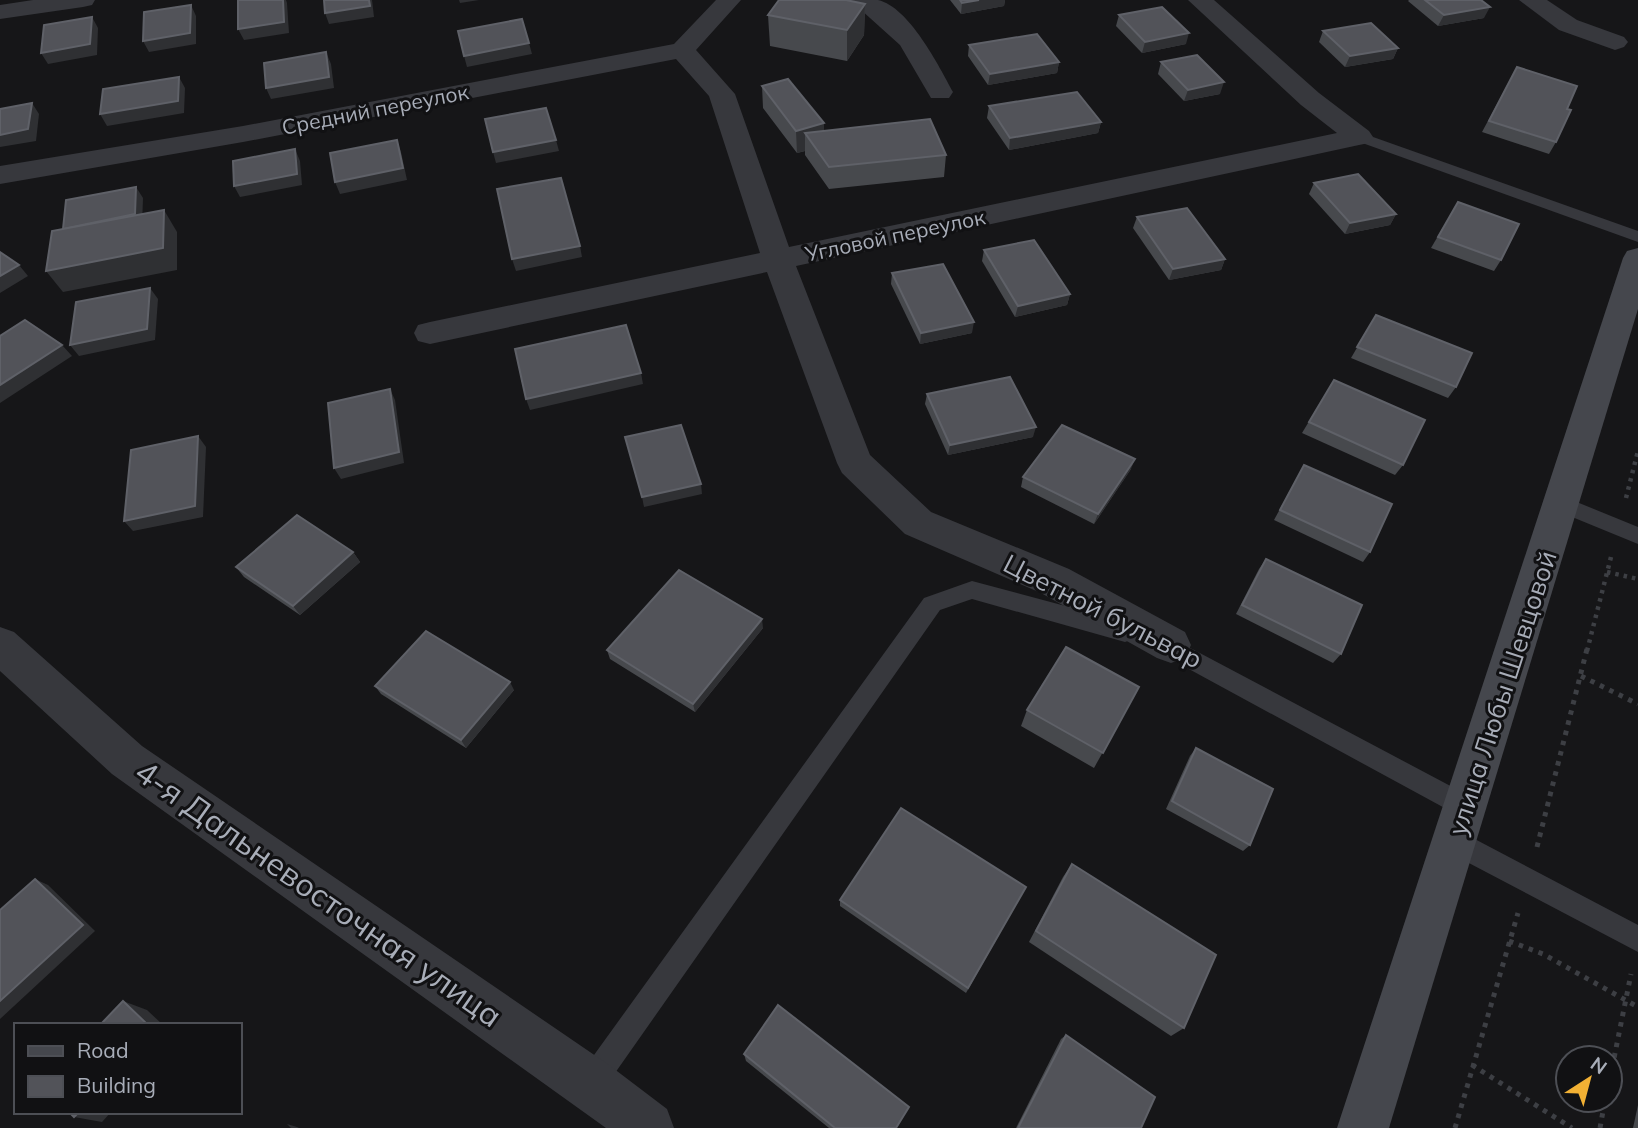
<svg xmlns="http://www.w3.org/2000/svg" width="1638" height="1128" font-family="Mulish,sans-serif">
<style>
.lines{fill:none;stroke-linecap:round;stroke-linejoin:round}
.path-far1{stroke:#3d3f44;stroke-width:4.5;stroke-dasharray:3.5 5;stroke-linecap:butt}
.path{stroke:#3d3f44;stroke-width:5;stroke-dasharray:4.5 6;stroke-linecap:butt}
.lane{fill:#37383d;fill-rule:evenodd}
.street{fill:#37383d;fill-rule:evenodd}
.secondary{fill:#45474d;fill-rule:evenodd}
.wall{fill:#47494d}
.shaded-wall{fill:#2f3033}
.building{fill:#525359;stroke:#5f6168;stroke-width:2}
.labels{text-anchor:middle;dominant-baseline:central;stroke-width:6;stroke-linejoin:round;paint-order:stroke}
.far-street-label{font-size:21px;fill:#a8adb8;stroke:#111113}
.street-label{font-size:26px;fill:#a8adb8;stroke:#111113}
.near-street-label{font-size:32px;fill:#a8adb8;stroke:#111113}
</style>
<rect width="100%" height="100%" fill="#161618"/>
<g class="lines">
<g class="path-far1">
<path d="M1626,498L1638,451"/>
<path d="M1607,572L1638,579"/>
<path d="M1587,651L1611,557"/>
</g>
<g class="path">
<path d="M1581,676L1638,704"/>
<path d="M1537,847L1587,649"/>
<path d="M1509,941L1543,954L1638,1007"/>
<path d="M1472,1065L1572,1128"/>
<path d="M1610,1078L1631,974"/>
<path d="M1455,1128L1518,913"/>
<path d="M1600,1128L1605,1100"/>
</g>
<g class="lane">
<path d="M1359,132L1638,231V242L1354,140V134Z"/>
<path d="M1562,496L1638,527V544L1555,510L1552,504L1555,498Z"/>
<path d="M972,581L1125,622L1133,625L1136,632L1133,639L1125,642L972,599L940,610L601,1093L591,1097L581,1093L577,1083L581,1073L924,598Z"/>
<path d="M1162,633L1475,799L1478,807L1469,836L1638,925V952L1446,851L1443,842L1452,812L1154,650L1151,643L1154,636Z"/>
</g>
<g class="street">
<path d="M33,0H95L92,5L83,7L0,19V5Z"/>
<path d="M716,0H741L696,50L735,94L789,247L1337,133L1301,105L1188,0H1214L1319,93L1369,131L1373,137L1369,143L1359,145L796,266L870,455L931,512L1069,569L1185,632L1191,645L1185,658L1171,663L1157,658L1041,593L905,534L842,473L837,463L767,272L430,344L418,341L414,333L418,325L430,322L760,253L709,96L676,59L243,142L0,184V166L243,126L674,44Z"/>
<path d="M850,0C858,0 869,0 878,0C909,7 939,66 953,92L949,98H931L900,45Z"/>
<path d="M1519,0H1547L1577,20L1624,37L1628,42L1624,47L1615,50L1559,30Z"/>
<path d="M0,627L14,632L142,746L609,1065L667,1109L674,1128H606L112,774L0,671Z"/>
</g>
<path class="secondary" d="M1638,248V309L1389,1128H1337L1623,258L1627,251Z"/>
</g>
<g class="wall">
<path d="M950,0H1005L1004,6L961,14Z"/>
<path d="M1409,0H1481L1484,18L1438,26L1408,1Z"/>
<path d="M865,4L864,35L847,61L770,46L768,15Z"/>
<path d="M1119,15L1186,44L1142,53L1116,26Z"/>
<path d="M1323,31L1398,48L1393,59L1345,67L1319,42Z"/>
<path d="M969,45L1059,62L1057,73L988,85L968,56Z"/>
<path d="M1161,62L1220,94L1184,101L1158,74Z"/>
<path d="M1517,67L1567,109L1556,142L1549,154L1482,132Z"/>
<path d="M762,86L824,131L946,155L944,177L829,189L805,155V151L797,153L763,108Z"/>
<path d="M989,106L1101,122L1098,133L1009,150L987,118Z"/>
<path d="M1314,183L1396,214L1390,225L1345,234L1309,194Z"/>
<path d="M1458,202L1501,260L1494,271L1431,248Z"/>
<path d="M1137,217L1225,259L1221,270L1169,280L1133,228Z"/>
<path d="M984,250L1070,294L1067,305L1015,317L982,261Z"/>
<path d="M892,273L972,333L920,344L891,284Z"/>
<path d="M1376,315L1456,387L1448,398L1351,358Z"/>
<path d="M1334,380L1403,465L1395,475L1302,433Z"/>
<path d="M927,394L1033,437L948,455L925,404Z"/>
<path d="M1304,465L1370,552L1363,562L1274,520Z"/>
<path d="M1131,469L1094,524L1021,487L1023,477Z"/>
<path d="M353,552L360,562L300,615L244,577L236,567Z"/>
<path d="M1266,559L1341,654L1333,663L1236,614L1259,569Z"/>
<path d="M763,628L695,712L610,659L607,650Z"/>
<path d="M375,686L514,690L466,748L381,694Z"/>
<path d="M1139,687L1094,768L1021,726L1027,710Z"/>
<path d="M1196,748L1250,845L1243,851L1166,809L1190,756Z"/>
<path d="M1072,864L1184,1028L1171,1036L1029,942L1063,877Z"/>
<path d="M1026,887L966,993L840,906V900Z"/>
<path d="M1066,1035L1141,1128H1016L1061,1039Z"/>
<path d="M744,1054L896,1128H829L746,1061Z"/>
<path d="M1638,1105V1128H1633Z"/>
</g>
<g class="shaded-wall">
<path d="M283,0H286L287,3L289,33L244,40L238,29Z"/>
<path d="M369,0H372L374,17L329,24L325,13Z"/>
<path d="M459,0H479L460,3Z"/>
<path d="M979,0H1005L1004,6L961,14L962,3Z"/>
<path d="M865,4L864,35L847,61V30Z"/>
<path d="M191,5L196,16V44L149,52L143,41Z"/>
<path d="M1490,7L1484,18L1438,26L1444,15Z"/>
<path d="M92,17L98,28L97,55L48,64L41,53Z"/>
<path d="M1189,33L1186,44L1142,53L1145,42Z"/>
<path d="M529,43L532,54L467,67L464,56Z"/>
<path d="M1398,48L1393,59L1345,67L1350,56Z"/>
<path d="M326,52L331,64L334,88L271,99L266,88Z"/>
<path d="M1059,62L1057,73L988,85L990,74Z"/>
<path d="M179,77L185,88L184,113L107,126L100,114Z"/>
<path d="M1224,82L1220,94L1184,101L1188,90Z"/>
<path d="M32,103L39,114L36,141L0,147V135Z"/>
<path d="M1101,122L1098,133L1009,150L1010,138Z"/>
<path d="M824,123V145L805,133V151L797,153L796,131Z"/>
<path d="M397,140L401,152L407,180L340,194L335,182Z"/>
<path d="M556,140L559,151L496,163L493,152Z"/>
<path d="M295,149L300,161L302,185L240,197L234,186Z"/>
<path d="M136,187L143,198L142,226L71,240Z"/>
<path d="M164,210L177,232V270L63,292L46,271Z"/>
<path d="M1396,214L1390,225L1345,234L1350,223Z"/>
<path d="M580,246L582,257L516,271L512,259Z"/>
<path d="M1225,259L1221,270L1169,280L1173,269Z"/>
<path d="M19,265L28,276L0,293V276Z"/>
<path d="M150,288L158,299L155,340L79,356L70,345Z"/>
<path d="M1070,294L1067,305L1015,317L1018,306Z"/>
<path d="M974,322L972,333L920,344L921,333Z"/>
<path d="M62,345L72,356L0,403V385Z"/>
<path d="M641,373L643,384L530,410L526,399Z"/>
<path d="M390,389L395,400L404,463L341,479L334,468Z"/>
<path d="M1036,427L1033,437L948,455L950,445Z"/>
<path d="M198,436L206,447L203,517L133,531L124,521Z"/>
<path d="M1135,459L1131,469L1094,524L1098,514Z"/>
<path d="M701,484L702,494L644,507L642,497Z"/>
<path d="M353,552L360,562L300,615L293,606Z"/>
<path d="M762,619L763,628L695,712L693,704Z"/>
<path d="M510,682L514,690L466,748L461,740Z"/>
<path d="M35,879L48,885L95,931L0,1019V1001Z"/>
<path d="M123,1001L147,1010L163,1025H148Z"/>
<path d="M79,1112H111L102,1122L74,1117Z"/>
<path d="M287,1124L297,1127L299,1128H291Z"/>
</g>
<g class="building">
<path d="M238,0H283L284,22L238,29Z"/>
<path d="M324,0H369L370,6L325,13Z"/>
<path d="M779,0H846L865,4L847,30L768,15Z"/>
<path d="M960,0H979L962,3Z"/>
<path d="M1425,0H1481L1490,7L1444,15Z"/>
<path d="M191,5L190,33L143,41L144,12Z"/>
<path d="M1162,7L1189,33L1145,42L1119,15Z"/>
<path d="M92,17L90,44L41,53L44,25Z"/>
<path d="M522,19L529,43L464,56L458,31Z"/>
<path d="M1371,23L1398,48L1350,56L1323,31Z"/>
<path d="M1037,34L1059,62L990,74L969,45Z"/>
<path d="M326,52L329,77L266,88L264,63Z"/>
<path d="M1197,55L1224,82L1188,90L1161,62Z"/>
<path d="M1517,67L1577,86L1567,109L1571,110L1556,142L1489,121Z"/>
<path d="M179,77L178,101L100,114L103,89Z"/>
<path d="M788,79L824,123L796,131L762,86Z"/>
<path d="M1077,92L1101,122L1010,138L989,106Z"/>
<path d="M32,103L28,129L0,135V109Z"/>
<path d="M546,108L556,140L493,152L485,119Z"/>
<path d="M930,119L946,155L829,167L805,133Z"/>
<path d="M397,140L403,168L335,182L330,153Z"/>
<path d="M295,149L297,174L234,186L233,161Z"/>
<path d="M1358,174L1396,214L1350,223L1314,183Z"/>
<path d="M561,178L580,246L512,259L497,189Z"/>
<path d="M136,187L135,214L63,229L66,200Z"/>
<path d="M1458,202L1519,224L1501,260L1438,237Z"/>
<path d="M1187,208L1225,259L1173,269L1137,217Z"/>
<path d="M164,210L163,248L46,271L52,231Z"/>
<path d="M1034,240L1070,294L1018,306L984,250Z"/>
<path d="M0,252L19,265L0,276Z"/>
<path d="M943,264L974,322L921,333L892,273Z"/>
<path d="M150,288L147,329L70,345L76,302Z"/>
<path d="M1376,315L1472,353L1456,387L1357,347Z"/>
<path d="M25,320L62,345L0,385V336Z"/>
<path d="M626,325L641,373L526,399L515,349Z"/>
<path d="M1010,377L1036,427L950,445L927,394Z"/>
<path d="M1334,380L1425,420L1403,465L1309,422Z"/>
<path d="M390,389L399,452L334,468L328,403Z"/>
<path d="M681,425L701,484L642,497L625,437Z"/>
<path d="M1062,425L1135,459L1098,514L1023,477Z"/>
<path d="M198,436L195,506L124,521L131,450Z"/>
<path d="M1304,465L1392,504L1370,552L1280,510Z"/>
<path d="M297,515L353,552L293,606L236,567Z"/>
<path d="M1266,559L1362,605L1341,654L1242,605Z"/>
<path d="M679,570L762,619L693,704L607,650Z"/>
<path d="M426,631L510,682L461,740L375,686Z"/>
<path d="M1066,647L1139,687L1103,753L1027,710Z"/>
<path d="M1196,748L1273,789L1250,845L1172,801Z"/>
<path d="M901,808L1026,887L968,988L840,900Z"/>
<path d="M1072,864L1216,955L1184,1028L1036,931Z"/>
<path d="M35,879L83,925L0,1001V910Z"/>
<path d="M123,1001L148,1025H100Z"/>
<path d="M778,1005L909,1107L896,1128H835L744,1054Z"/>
<path d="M1066,1035L1155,1097L1141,1128H1018Z"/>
<path d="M69,1112H79L74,1117Z"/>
</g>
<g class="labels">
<g class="far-street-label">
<text transform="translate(375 109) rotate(-11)">Средний переулок</text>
<text transform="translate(895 235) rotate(-12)">Угловой переулок</text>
</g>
<g class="street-label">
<text transform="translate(1103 611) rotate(27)">Цветной бульвар</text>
<text transform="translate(1502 693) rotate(-72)">улица Любы Шевцовой</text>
</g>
<g class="near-street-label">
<text transform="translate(319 893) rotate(35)">4-я Дальневосточная улица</text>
</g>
</g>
<rect x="14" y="1023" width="228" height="91" fill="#111113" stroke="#4d4f55" stroke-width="2"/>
<rect x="28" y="1046" width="35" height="10" fill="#45474d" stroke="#4d4f55" stroke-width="2"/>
<text x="77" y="1058" font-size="21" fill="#a8adb8">Road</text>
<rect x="28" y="1076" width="35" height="21" fill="#525359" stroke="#4d4f55" stroke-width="2"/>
<text x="77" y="1093" font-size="21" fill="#a8adb8">Building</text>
<g transform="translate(1589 1079) rotate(36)"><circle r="33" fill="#111113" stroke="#4d4f55" stroke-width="2"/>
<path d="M0-5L12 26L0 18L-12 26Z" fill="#f2b134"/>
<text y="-10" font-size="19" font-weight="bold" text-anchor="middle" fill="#a8adb8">N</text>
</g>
</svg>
